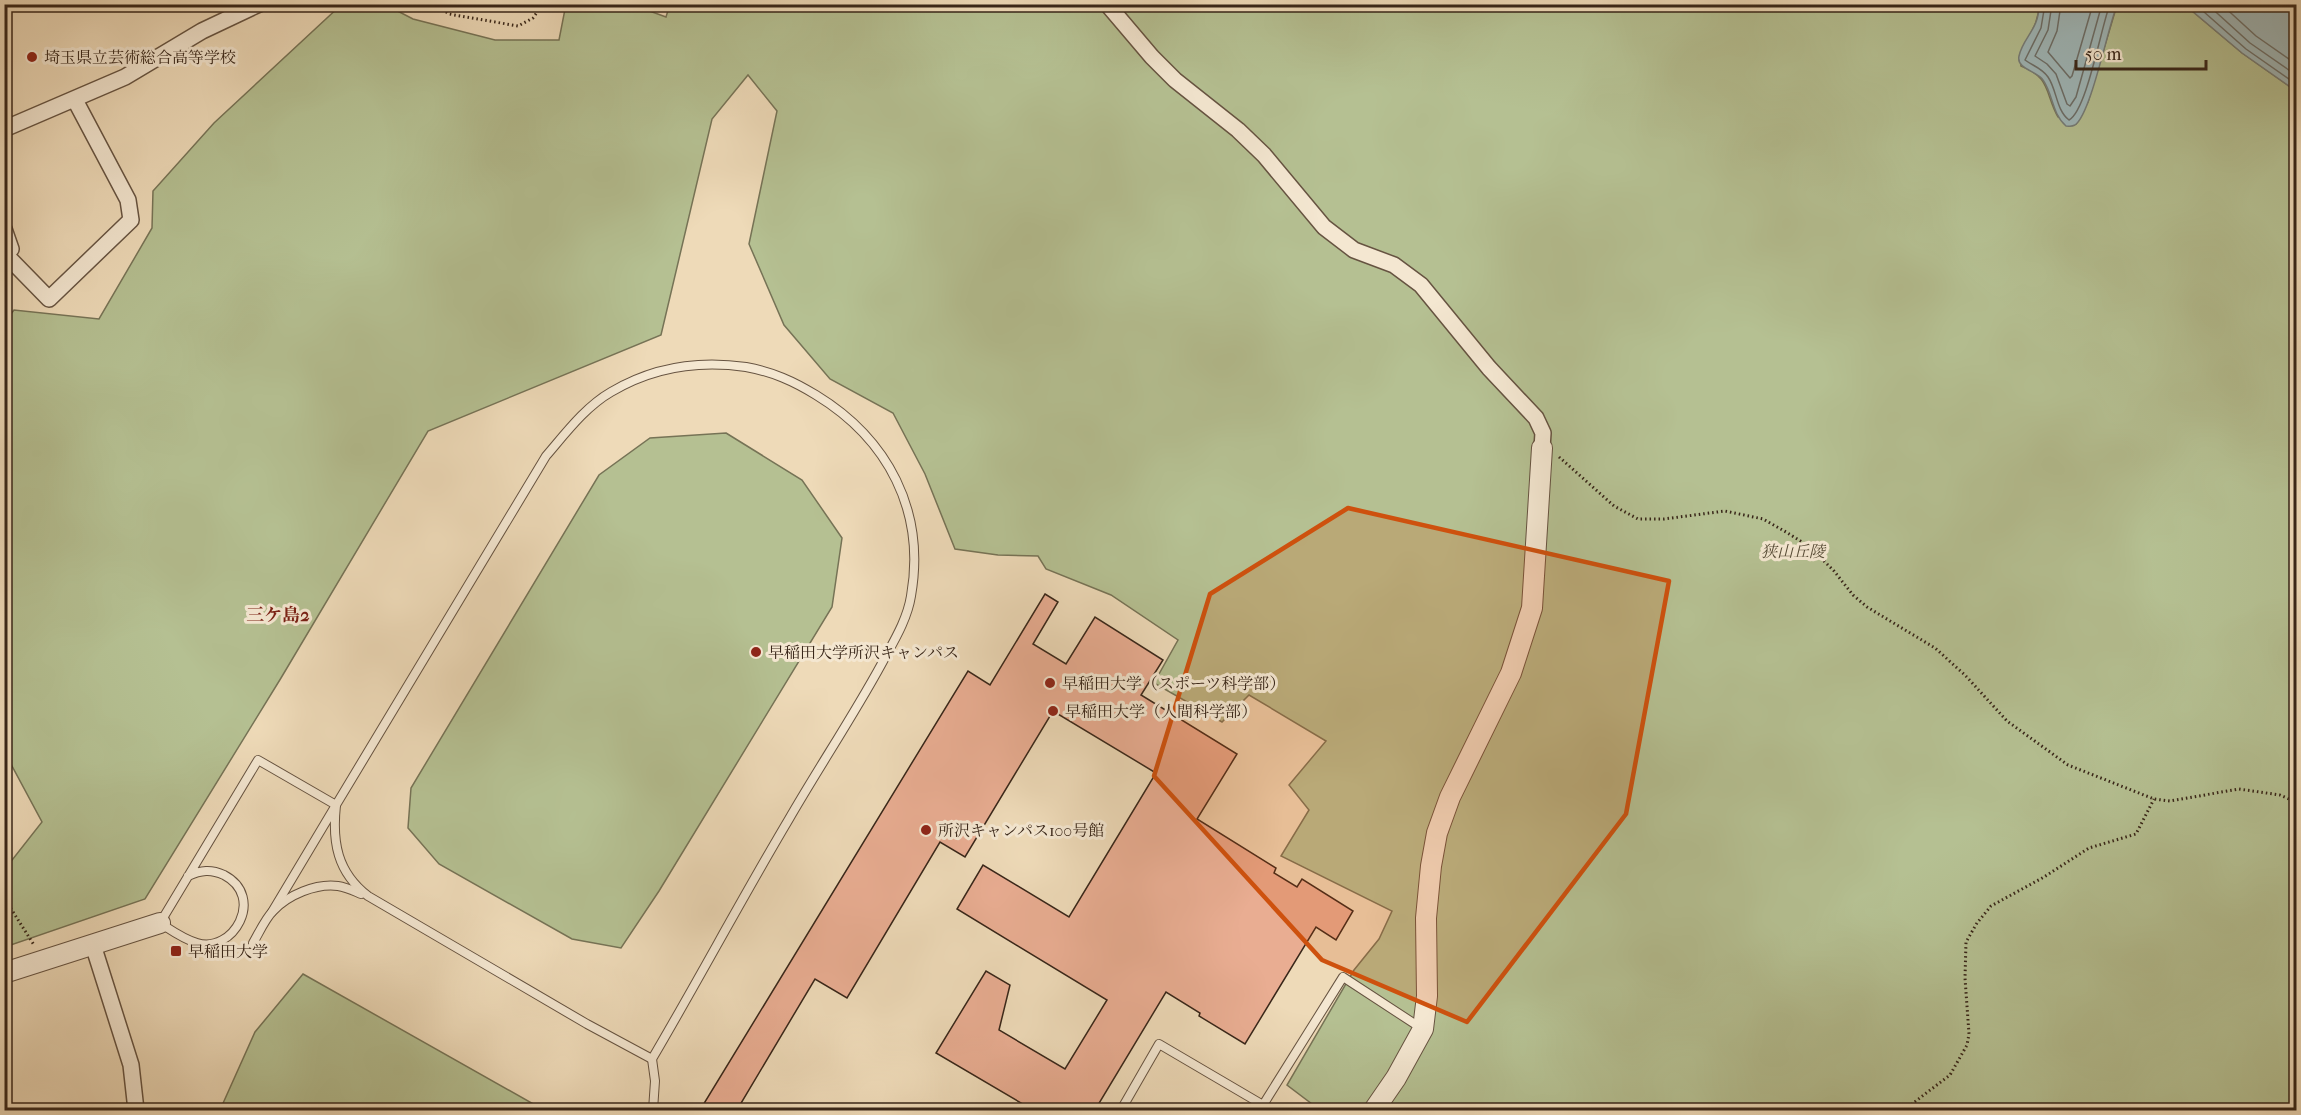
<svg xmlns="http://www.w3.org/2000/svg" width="2301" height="1115" font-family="'IM FELL French Canon','Noto Serif JP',serif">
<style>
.green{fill:#b5c092;stroke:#767356;stroke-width:1.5}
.water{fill:#9fb8ba;stroke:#767e7a;stroke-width:1.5}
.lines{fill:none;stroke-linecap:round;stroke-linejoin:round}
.shore{stroke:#6c6f6a;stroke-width:1.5}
.building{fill:#e9ad92;stroke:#382619;stroke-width:1.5}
.service-casing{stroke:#665341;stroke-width:10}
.minor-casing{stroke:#665341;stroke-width:18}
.tertiary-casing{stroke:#665341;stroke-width:22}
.path{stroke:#382619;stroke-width:3;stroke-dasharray:1.5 3;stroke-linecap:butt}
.service{stroke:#f4e7d1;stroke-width:8}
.minor{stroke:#f4e7d1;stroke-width:15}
.tertiary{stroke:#f4e7d1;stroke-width:20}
.marked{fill:#ce510e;fill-opacity:0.2;stroke:#ce510e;stroke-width:4.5;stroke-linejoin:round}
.poi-dot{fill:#8f2418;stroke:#f4e7d1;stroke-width:2}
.labels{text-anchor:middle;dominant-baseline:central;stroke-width:6;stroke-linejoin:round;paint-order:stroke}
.poi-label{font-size:16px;fill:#382619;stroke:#f4e7d1;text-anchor:start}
.park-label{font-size:16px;font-style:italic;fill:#574c37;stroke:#f4e7d1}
.neighbourhood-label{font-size:18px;font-weight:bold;fill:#7a1f14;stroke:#f4e7d1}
</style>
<rect width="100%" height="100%" fill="#eedab8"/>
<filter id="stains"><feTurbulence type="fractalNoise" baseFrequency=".00333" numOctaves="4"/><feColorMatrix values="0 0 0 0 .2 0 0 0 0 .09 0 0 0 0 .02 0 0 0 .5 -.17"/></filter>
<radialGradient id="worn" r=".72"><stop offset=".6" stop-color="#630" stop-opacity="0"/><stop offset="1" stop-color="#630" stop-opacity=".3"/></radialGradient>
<g class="green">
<path d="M566,4L633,5L666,17L670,4H885L888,11L934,4L2039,5C2039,31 2018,44 2021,66C2051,77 2045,94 2058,117L2076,124L2088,102L2117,5H2185L2242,53L2296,91V1110H1320L1287,1085L1354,970L1379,939L1392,911L1281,856L1309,810L1289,785L1326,741L1249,695L1222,722L1154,683L1178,640L1111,595L1046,569L1038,556L998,555L955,549L925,474L893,413L830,379L784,325L749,244L777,111L748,75L712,119L661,335L428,431L281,678L145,899L5,947V869L42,822L5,753L4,323L14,310L99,319L152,228L153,191L214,123L341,5H386L413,19L495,40H559Z"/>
<path d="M726,433L802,480L842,538L832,607L659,891L621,948L572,939L439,864L408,828L411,788L599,475L650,438Z"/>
<path d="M303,974L544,1110H220L255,1032Z"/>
</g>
<g class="water">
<path d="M2039,5H2117C2108,27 2091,114 2075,125C2071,127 2070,126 2066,126C2052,114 2053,94 2043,80C2037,71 2016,69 2019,56C2023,37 2039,30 2039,5Z"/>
<path d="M2185,5H2296V91L2242,53Z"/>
</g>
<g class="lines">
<g class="shore">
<path d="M2045,4L2041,28L2025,60C2033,66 2042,68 2048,77C2057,90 2056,110 2069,120C2087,110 2101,27 2110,4"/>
<path d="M2052,4L2048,30L2035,56L2047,64L2056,74L2067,104L2070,106L2076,97L2102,4"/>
<path d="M2061,4L2057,31L2048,52L2070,78L2072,76L2093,4"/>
<path d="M2195,4L2246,49L2296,84"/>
<path d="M2207,4L2250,43L2296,75"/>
<path d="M2221,4L2256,36L2296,64"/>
</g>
</g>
<path class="building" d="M1045,594L1058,602L1033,644L1066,664L1095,617L1163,660L1141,695L1237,754L1197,819L1276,868L1274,873L1297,887L1302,879L1353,911L1336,940L1316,927L1245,1044L1199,1016L1200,1013L1166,992L1095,1110H1033L936,1053L986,971L1010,985L999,1030L1065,1069L1107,1000L957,909L983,865L1069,917L1156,773L1053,711L965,857L940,842L847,998L815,979L737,1110H700L968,671L990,685Z"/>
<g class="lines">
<g class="service-casing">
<g id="service">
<path d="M188,876C201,870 211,869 224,875C266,897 233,954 197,943C183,939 171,930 160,923L258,760L336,805L546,456C565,434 585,407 611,392C653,367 698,360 746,367C773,372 793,381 816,395C888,439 926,511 911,596C907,621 892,644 881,665C852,718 819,767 789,819C742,898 699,979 652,1059L655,1081L653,1110"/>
<path d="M272,912L336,805C332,842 337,872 368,896L587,1024L652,1059"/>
<path d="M253,943C259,933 265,919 273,911C288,895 316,883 338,886C346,887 354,891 361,894"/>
<path d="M1121,1110L1159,1044L1263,1105L1343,977L1421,1028"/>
</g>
</g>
<g class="minor-casing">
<g id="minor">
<path d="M1107,4L1152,57L1175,80L1238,130L1264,155L1324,227L1354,250L1394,265L1421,285L1489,368L1536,418L1543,433L1542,448"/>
<path d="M4,129L125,77L202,31L259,4"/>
<path d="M4,229L11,249L4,257"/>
<path d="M6,255L49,299L131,220L128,200L75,100"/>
<path d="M93,945L131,1065L136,1110"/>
</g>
</g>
<g class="tertiary-casing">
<g id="tertiary">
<path d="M4,973L160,923"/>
<path d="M1374,1110L1396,1078L1423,1029L1427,996L1426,918L1431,866L1437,833L1450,797L1511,673L1532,608L1542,448"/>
</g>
</g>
<g class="path">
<path d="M435,4L449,14L518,26L533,18L543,4"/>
<path d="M1559,457L1614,506L1638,519H1664L1725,511L1763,519L1786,532L1810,547L1834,571L1853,595L1867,607L1935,648L1965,675L2007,721L2068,765L2154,799L2170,801L2239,789L2280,795L2296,802"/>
<path d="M4,903L8,904L34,945"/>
<path d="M1904,1110L1950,1075L1967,1045L1969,1034L1965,978L1966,942L1977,923L1991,906L2044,877L2089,848L2136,834L2154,799"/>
</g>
<use href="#service" class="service"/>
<use href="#minor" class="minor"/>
<use href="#tertiary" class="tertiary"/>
</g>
<path class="marked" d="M1348,508L1669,581L1626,814L1467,1022L1322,960L1154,776L1210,594Z"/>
<g class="poi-dot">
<circle cx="32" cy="57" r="6"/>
<circle cx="756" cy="652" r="6"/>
<circle cx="1050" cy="683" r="6"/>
<circle cx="1053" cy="711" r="6"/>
<circle cx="926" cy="830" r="6"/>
<rect x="170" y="945" width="12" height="12" rx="3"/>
</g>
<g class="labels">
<g class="poi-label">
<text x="44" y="57">埼玉県立芸術総合高等学校</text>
<text x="768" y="652">早稲田大学所沢キャンパス</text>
<text x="1062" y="683">早稲田大学（スポーツ科学部）</text>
<text x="1065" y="711">早稲田大学（人間科学部）</text>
<text x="938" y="830">所沢キャンパス100号館</text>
<text x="188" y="951">早稲田大学</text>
</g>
<g class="park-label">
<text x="1793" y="551">狭山丘陵</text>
</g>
<g class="neighbourhood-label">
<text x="278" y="615">三ケ島2</text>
</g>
</g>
<rect width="2301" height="1115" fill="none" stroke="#eedab8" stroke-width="24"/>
<rect x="6" y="6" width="2289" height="1103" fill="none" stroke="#382619" stroke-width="3"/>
<rect x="12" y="12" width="2277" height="1091" fill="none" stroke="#382619" stroke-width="1.5"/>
<path d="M2076 60v9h130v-9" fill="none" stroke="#382619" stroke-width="3"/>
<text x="2085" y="60" font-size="18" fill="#382619" stroke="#f4e7d1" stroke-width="4.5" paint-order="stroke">50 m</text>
<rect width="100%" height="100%" filter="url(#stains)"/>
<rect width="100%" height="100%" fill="url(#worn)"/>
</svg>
